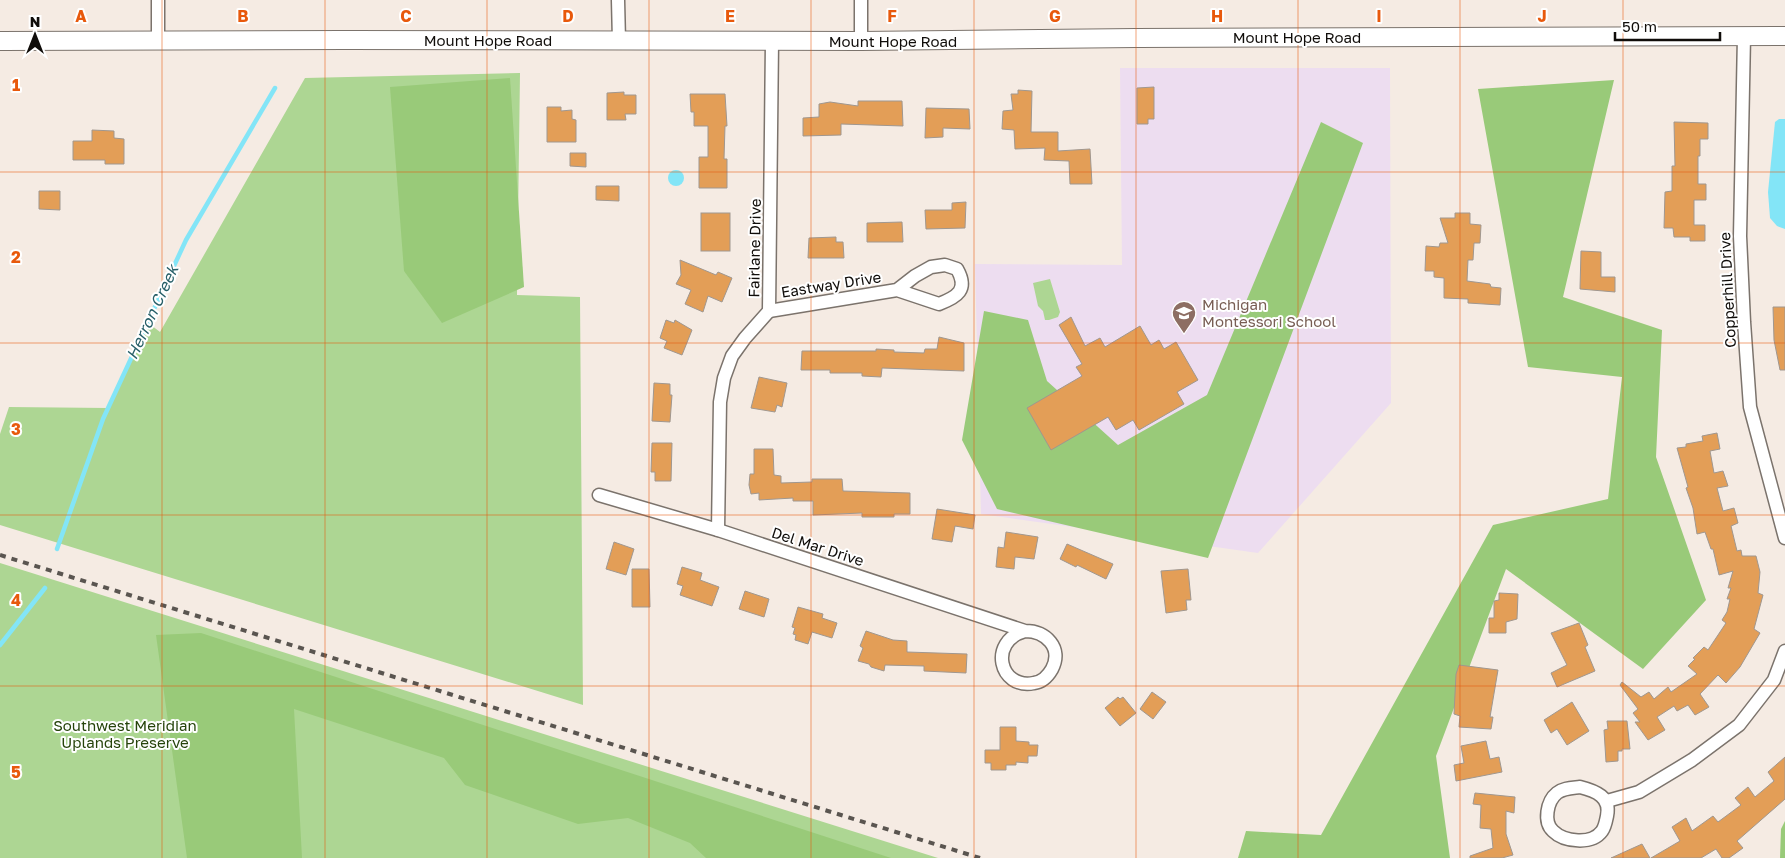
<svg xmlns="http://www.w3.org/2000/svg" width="1785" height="858" font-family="'Golos Text',sans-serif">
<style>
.education{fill:#edddf0}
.green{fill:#add693}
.forest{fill:#99ca79}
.water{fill:#83e5f7}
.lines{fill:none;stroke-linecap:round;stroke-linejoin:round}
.stream{stroke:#83e5f7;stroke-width:4.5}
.building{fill:#e39e57;stroke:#a0978f}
.street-casing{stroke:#7b736c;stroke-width:15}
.secondary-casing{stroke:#7b736c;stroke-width:20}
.street{stroke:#fff;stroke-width:12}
.secondary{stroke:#fff;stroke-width:18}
.rail{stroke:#5a5550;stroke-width:4;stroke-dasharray:6 6;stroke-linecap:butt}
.grid{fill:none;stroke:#e8590c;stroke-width:1;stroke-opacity:0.55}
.labels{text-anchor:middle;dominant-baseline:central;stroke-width:4;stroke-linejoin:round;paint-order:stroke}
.street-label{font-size:15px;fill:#100d0a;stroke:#fff}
.education-label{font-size:15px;fill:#785e54;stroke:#fff;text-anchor:start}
.park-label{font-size:15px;fill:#26440b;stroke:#fff}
.water-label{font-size:16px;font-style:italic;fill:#275f68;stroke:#fff}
.grid-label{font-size:16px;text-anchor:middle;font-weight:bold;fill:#e8590c;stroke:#fff;stroke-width:4;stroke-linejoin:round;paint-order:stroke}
</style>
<rect width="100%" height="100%" fill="#f5ebe3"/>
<path class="education" d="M1120,68H1390L1391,403L1258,553L981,514L975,264L1122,265Z"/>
<g class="green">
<path d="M520,73L517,295L580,297L583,705L0,525V434L9,407L108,408L147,322L160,332L305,78Z"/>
<path d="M1050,279L1060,312L1058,317L1049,320H1045L1043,311L1038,306L1033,283Z"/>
<path d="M0,563L938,858H0Z"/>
</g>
<g class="forest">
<path d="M510,78L524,287L442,323L404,271L390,87Z"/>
<path d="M1614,80L1563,297L1662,330L1656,457L1706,600L1643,669L1506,569L1436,756L1450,858H1238L1246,831L1321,835L1493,525L1608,499L1622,377L1528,367L1478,89Z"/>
<path d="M1321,122L1363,143L1208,558L997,509L962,440L984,311L1028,320L1047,381L1118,445L1207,395Z"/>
<path d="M201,633L891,858H706L690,843L628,818L578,824L465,785L444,758L294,709L302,858H187L156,635Z"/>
<path d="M1785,821V858H1780L1781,829Z"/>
</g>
<g class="water">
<path d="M1779,119H1785V229L1777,226L1770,218L1768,192L1775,122Z"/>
<circle cx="676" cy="178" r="8"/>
</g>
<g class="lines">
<g class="stream">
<path d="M57,549L103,419L186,240L275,88"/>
<path d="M0,645L45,588"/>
</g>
</g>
<g class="building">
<path d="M1154,87V119H1148V124H1137V88Z"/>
<path d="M1018,90L1032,91L1031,132H1058V151L1090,149L1092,184H1070L1069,161L1044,160L1045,148L1015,149L1014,130L1002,129L1003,111L1013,110L1011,94H1018Z"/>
<path d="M624,92V95H636V114H625L626,120H607V93Z"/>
<path d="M690,94H725L727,126H725L724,159H727V188H699V157H708V126H694V112H691Z"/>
<path d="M858,101H902L903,126L841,124V135L803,136V118L819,117V104L830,102L858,106Z"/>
<path d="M547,107H561V111L572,110V119L576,120V142H547Z"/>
<path d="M926,108L969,109L970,129L943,128V137L925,138Z"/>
<path d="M1674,122L1708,123V139H1700V156H1698V184H1706V200H1694V225H1705V241H1690V237H1674L1673,228H1664L1665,192L1672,191V166H1675Z"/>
<path d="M92,130L114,131V138L124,139V164H105V160H73V141H92Z"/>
<path d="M570,153H586V167L570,166Z"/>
<path d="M596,186H619V201L596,200Z"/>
<path d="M39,191H60V210L39,209Z"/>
<path d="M966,202L965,228L926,229L925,210H952V203Z"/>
<rect x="701" y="213" width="29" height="38"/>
<path d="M1455,213H1470V224L1481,225L1480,243H1474L1473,260H1468L1467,281L1490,284L1491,287L1501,288L1500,305L1468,303V299L1444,298V278L1434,277V271H1425L1426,246L1439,247L1440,243H1448L1440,218H1455Z"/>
<path d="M902,222L903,242H867V223Z"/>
<path d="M836,237V242H843L844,258H808L809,238Z"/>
<path d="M1581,251L1601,252V277H1615V292L1580,289Z"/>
<path d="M680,260L716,275L718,272L732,278L722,302L708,296L703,312L685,304L691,290L676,284L681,275Z"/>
<path d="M1773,307H1785V370H1780L1774,340Z"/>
<path d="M1071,317L1085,346L1100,338L1105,347L1140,326L1151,345L1159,340L1164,349L1176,342L1198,380L1177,392L1184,404L1139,430L1133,420L1116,430L1108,417L1051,450L1027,408L1082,376L1076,367L1082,364L1059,325Z"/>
<path d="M666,320L674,323L675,320L692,330L682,355L664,348L667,341L660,338Z"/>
<path d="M939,337L964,343V371L882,368L881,377L862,376V373H830V370H801L802,351H876V349L894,350V352L924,353L925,349H937Z"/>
<path d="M759,377L787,383L782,407L777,405L775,412L751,408Z"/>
<path d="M654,383L670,384V395H672L670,422L652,421Z"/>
<path d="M1717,433L1720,449L1710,451L1714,473L1723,471L1728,486L1717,488L1723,511L1734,508L1738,523L1731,526L1737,551L1741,550L1742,556H1756L1760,572L1758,593L1763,595L1754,629L1760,633L1740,667L1726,683L1718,675L1700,694L1709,707L1695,715L1688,705L1677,711L1674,706L1657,717L1665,730L1648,740L1635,722H1640L1633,713L1638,709L1620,685L1622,682L1641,697L1649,692L1654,699L1668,687L1671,692L1697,674L1688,666L1695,659L1693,658L1704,647L1708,650L1726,623L1722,620L1727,612L1730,599H1727L1731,588H1728L1733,571L1719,575L1713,549H1711L1705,532L1697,534L1693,508L1686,488L1688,487L1677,448L1686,447V444L1703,441L1702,436Z"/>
<path d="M652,443H672L671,481H655V472H651Z"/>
<path d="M754,449H773L774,475L781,476V483L812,482V479H842L843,491L910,493V514H894V517H862V513L813,515V501H793V498L759,500V493L751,494L749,485L750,474H754Z"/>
<path d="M937,509L975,515L973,529L955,526L952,542L932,539Z"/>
<path d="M1006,532L1038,537L1034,559L1015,557L1014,569L996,567L998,547L1004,548Z"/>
<path d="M614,542L634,549L626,575L606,569Z"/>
<path d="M1067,544L1113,564L1106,579L1077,565L1076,567L1060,559Z"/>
<path d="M682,567L702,573L700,580L719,587L712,606L680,595L683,586L677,584Z"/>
<path d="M632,569H649L650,607H632Z"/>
<path d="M1188,569L1191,600H1186L1187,610L1166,613L1161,571Z"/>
<path d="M745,591L769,599L764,617L739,609Z"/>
<path d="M1499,593L1518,594L1517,619L1506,622V633H1489V618H1494V601L1499,600Z"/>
<path d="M798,607L823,614L822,618L837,623L832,638L812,632L808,644L795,640L796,635L793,634L795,628L792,627Z"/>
<path d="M1579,623L1588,645L1585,647L1595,671L1557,687L1551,673L1567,665L1551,633Z"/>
<path d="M866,631L893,640L907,641V652L967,654L966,673L924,671V666L885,665L884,671L871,667L869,664L858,661L863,648L860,646Z"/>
<path d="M1459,665L1498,670L1490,717H1493L1491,729L1459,727L1460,716L1454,714L1456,674Z"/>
<path d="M1152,692L1166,702L1153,719L1140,709Z"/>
<path d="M1118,697L1120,699L1123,697L1136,713L1120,726L1105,708Z"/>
<path d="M1572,702L1589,731L1567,745L1557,729L1551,733L1544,720Z"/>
<path d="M1607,721H1627L1630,749H1622V751H1618V761L1606,762L1604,730L1608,729Z"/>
<path d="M1000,727H1016V741L1029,742V745H1038L1037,756H1028V763L1016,762V765H1006V770H991V763H985V750H1000Z"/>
<path d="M1486,741L1490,759L1499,757L1502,772L1456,781L1454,765L1464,763L1461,746Z"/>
<path d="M1785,757V799L1737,841L1743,848L1729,858H1722L1716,849L1701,858H1651L1680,841L1672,827L1686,818L1692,831L1713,816L1718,822L1741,805L1735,798L1748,787L1755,797L1774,781L1768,772Z"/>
<path d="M1475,793L1515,797L1514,813L1506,811V834L1513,855L1502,858H1470V856L1493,848L1491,829L1480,828L1481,805L1473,804Z"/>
<path d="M1642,844L1650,858H1611Z"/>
</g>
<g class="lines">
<g class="street-casing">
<g id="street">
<path d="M158,0V41"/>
<path d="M618,0L619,41"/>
<path d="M1744,36L1740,236L1744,322L1750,407L1785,538"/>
<path d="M861,41V0"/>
<path d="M769,311L897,290L915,276L931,267L945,265L957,269C969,290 957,297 939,304L897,290"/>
<path d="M599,495L718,530L1025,631C1046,631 1063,648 1052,669C1048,676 1042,682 1034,683C999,690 988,641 1025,631"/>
<path d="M718,530L720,402L724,378L732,356L745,338L769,311L772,41"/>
<path d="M1580,787C1596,791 1611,797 1607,816C1606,821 1605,827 1602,831C1592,845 1564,842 1553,831C1543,822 1547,801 1557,793C1563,788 1572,788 1580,787Z"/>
<path d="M1607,801L1639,792L1692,760L1739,725L1774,680L1785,651"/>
</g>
</g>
<g class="secondary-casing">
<path id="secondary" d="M0,41L345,40L861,41L1136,38L1785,36"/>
</g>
<use href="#street" class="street"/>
<use href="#secondary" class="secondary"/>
<path class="rail" d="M0,555L980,858"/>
</g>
<path class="grid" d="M162,0V858M325,0V858M487,0V858M649,0V858M811,0V858M974,0V858M1136,0V858M1298,0V858M1460,0V858M1623,0V858M0,172H1785M0,343H1785M0,515H1785M0,686H1785"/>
<defs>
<g id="school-pin" transform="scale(1.25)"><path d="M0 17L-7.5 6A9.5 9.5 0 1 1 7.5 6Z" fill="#8d6e63" stroke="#fff"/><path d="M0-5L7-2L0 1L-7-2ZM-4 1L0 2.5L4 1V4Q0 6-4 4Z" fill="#fff"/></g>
</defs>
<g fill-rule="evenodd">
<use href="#school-pin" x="1184" y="313"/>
</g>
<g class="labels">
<g class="street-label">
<text x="1297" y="37">Mount Hope Road</text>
<text x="488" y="40">Mount Hope Road</text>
<text x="893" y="41">Mount Hope Road</text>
<text transform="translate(754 248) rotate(-89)">Fairlane Drive</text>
<text transform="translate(831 284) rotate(-9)">Eastway Drive</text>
<text transform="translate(1727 290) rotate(-93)">Copperhill Drive</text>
<text transform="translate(818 546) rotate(18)">Del Mar Drive</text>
</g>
<g class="education-label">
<text x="1202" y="304">Michigan<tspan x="1202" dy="17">Montessori School</tspan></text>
</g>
<g class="park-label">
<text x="125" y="725">Southwest Meridian<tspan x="125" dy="17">Uplands Preserve</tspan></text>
</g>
<g class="water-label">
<text transform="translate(152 312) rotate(-65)">Herron Creek</text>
</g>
</g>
<g class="grid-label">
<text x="81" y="22">A</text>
<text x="243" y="22">B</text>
<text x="406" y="22">C</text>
<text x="568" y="22">D</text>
<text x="730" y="22">E</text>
<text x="892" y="22">F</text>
<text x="1055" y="22">G</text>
<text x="1217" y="22">H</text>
<text x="1379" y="22">I</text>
<text x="1542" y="22">J</text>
<text x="16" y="91">1</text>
<text x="16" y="263">2</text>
<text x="16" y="435">3</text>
<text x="16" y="606">4</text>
<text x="16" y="778">5</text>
</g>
<g transform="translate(35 35)" stroke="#ffffff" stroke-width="4" paint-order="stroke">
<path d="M0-4L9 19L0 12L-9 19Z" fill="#100d0a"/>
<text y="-8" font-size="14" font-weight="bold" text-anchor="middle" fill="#100d0a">N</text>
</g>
<path d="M1615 32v8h105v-8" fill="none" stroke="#100d0a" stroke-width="2.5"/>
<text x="1622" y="32" font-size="15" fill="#100d0a" stroke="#ffffff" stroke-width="4" paint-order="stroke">50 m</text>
</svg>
